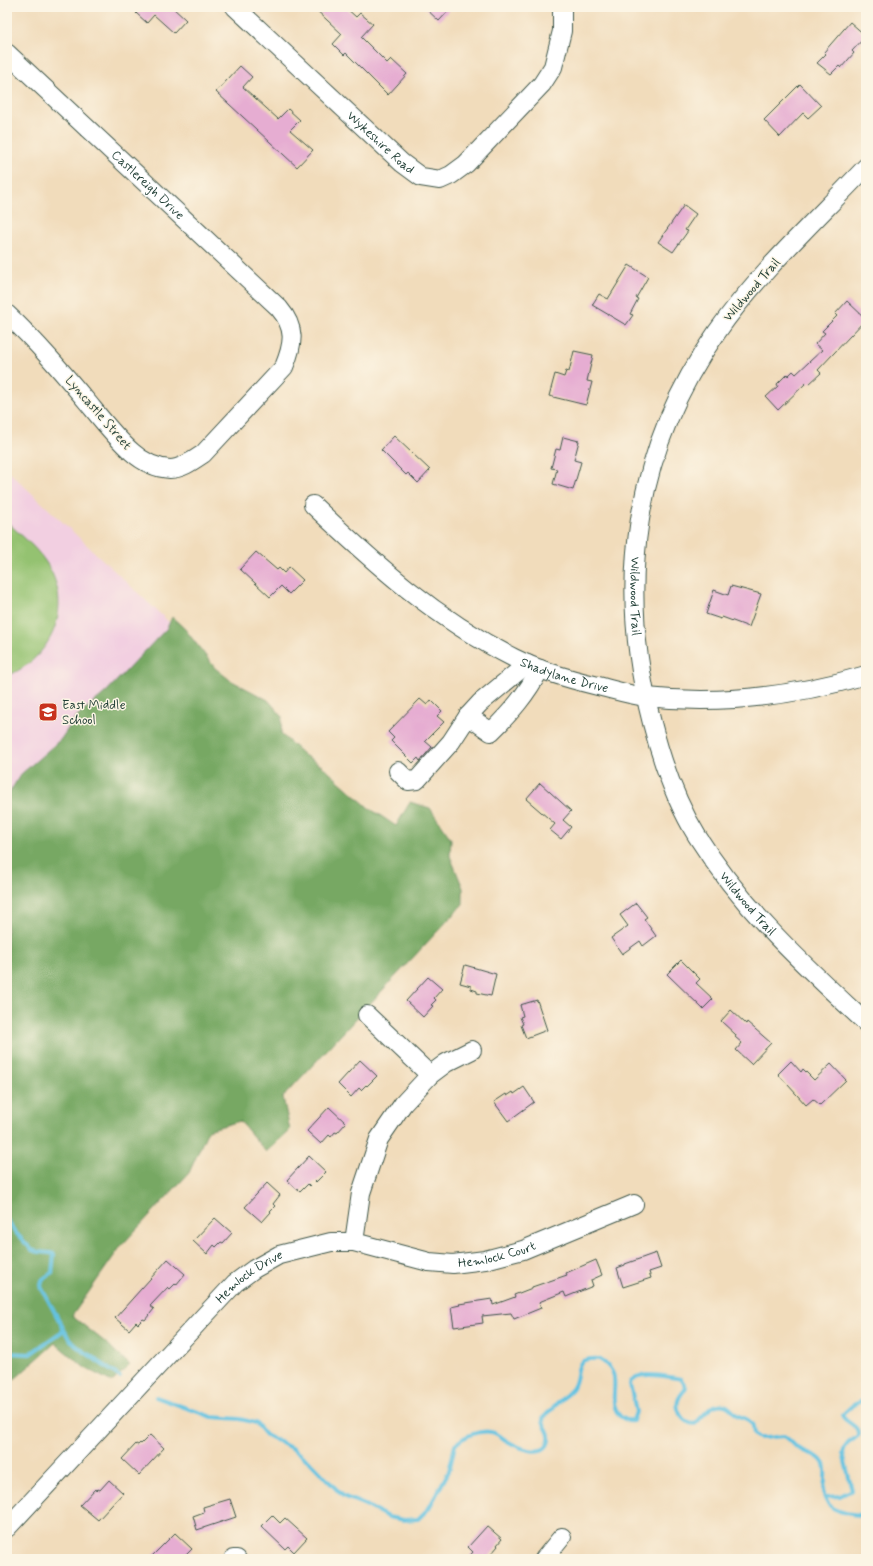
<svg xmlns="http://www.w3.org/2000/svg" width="873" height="1566" font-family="Mynerve,sans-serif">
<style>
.built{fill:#f2cfe1}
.green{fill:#94c271;stroke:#5a8052}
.forest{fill:#77a863;stroke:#4b724c}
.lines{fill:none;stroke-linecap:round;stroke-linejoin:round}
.stream{stroke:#63c2e1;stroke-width:4}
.building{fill:#e6add2}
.minor-casing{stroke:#3e5548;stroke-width:20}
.minor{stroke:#fff;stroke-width:18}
.labels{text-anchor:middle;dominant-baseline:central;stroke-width:3;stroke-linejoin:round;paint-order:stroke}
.street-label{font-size:13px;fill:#1f3d34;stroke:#fcf5e5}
.poi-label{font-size:13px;fill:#1f3d34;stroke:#fcf5e5;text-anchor:start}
</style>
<rect width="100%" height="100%" fill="#fcf5e5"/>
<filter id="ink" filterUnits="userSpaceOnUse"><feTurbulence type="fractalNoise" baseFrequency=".025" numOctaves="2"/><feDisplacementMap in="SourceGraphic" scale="8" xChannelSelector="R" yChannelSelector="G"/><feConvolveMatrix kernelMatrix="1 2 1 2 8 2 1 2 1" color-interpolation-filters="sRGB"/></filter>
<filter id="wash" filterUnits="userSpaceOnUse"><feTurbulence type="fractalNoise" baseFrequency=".012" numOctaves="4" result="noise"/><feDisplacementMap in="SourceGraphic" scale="16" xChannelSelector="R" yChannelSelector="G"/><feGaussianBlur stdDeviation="0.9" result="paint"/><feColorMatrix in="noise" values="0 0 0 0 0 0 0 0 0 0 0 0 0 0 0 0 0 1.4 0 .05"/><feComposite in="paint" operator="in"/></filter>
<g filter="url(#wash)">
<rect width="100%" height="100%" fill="#f1dcbb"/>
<path class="built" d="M7,470L172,625L7,799Z"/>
<path class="green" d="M7,522C22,536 40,550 50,569C73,612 49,659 7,676Z"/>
<path class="forest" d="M172,617L185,629L215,668L230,680L268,700L282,716L281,734L304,755L322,766L369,808L396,826L410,802L430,808L451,839L450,856L463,888V904L283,1097L290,1130L266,1152L240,1121L208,1130L189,1173L121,1246L72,1316L105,1342L130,1365L112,1382L85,1368L55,1343L7,1386V797L20,775L61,739L75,718L106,692L167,628Z"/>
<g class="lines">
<g class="stream">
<path d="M7,1220L15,1232L32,1250C40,1254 47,1251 54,1254L52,1273C46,1277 41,1278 41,1287L68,1337L75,1345L120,1377"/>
<path d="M7,1353L30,1354L64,1330"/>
<path d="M156,1397L212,1417L240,1419L256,1423L266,1435L293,1449L311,1463L343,1496L365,1505L388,1517L404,1520L418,1519L429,1508L449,1471L455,1445C463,1436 480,1430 491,1432C498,1433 502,1438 507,1441C517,1447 546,1460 549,1440C551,1430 542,1427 543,1418L572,1389C583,1373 569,1357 599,1359C605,1362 614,1371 614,1378C616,1392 609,1406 621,1417C625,1420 628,1421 633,1420L636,1412L630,1384C633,1369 669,1377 681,1379L686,1387C685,1391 681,1393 679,1398C674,1408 682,1424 695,1424C703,1417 713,1399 727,1406C731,1408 733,1412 737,1415C742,1418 749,1418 752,1424C755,1428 751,1435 757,1437C761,1440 778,1436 784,1436C790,1439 793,1445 798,1448C807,1454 818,1453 824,1464C826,1469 825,1475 825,1480C824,1485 824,1490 824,1495C827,1513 853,1515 866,1515"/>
<path d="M825,1497L840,1496L852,1490L843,1453C845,1440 858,1440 858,1434C859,1425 845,1423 842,1415L853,1405L862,1401"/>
</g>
</g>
<g id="blocks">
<g class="building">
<path d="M142,7H172L186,20L174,33L154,15L147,23L136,13Z"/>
<path d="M313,7H345L356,17L360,13L373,24L361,37L387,63L391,59L407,74L388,95L346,53L344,55L333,44L342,34Z"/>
<path d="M424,7H452L439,21Z"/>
<path d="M850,22L866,36L852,51L854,53L841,68L839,66L831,74L817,63L826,54L824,52Z"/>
<path d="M240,66L252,77L243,87L278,119L288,109L300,120L290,130L313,150L297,167L216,92Z"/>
<path d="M800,84L821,106L808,118L803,113L780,137L764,120Z"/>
<path d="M684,205L696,214L685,230L688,231L673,252L658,242Z"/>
<path d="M629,265L648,277L636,298L638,299L630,314L633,315L626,325L592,305L599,294L608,299Z"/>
<path d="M847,301L866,319L818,370L821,373L809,384L807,382L778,410L766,397L778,386L777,384L787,374L788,376L793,371L796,374L822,350L815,344L825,333L822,331L837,316L835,314Z"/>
<path d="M574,351L593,355L587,381L592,382L586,405L549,396L555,374L564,377L566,371L569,372Z"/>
<path d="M394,436L430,470L418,483L408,473L406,475L381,450Z"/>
<path d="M563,437L579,441L574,460L581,462L573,490L553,484L557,469L551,468L556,449L560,450Z"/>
<path d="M256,552L277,570L279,568L284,573L289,567L303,580L289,594L281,586L270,597L240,569Z"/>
<path d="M731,586L761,594L749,627L722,617L721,619L706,614L714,590L728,595Z"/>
<path d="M420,699L427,705L431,700L442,711L437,716L444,722L425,741L432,747L420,761L418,758L413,763L391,741L394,738L388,732Z"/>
<path d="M540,783L571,811L563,820L571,827L561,839L550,830L555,824L526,799Z"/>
<path d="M636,903L647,917L644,919L656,936L643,946L640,941L622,954L611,938L628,926L620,915Z"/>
<path d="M681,960L700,979L696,983L713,999L703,1009L667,974Z"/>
<path d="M465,965L496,974L491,996L477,993V991L471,989V986L460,983Z"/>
<path d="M428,977L442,989L434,998L436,1000L431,1005L433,1006L423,1017L406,1001Z"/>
<path d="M537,1000L547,1030L526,1038L521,1025L523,1024L520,1017L523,1016L520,1005Z"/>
<path d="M731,1010L746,1024L747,1022L771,1043L751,1064L736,1050L742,1043L735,1037L736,1035L721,1021Z"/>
<path d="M360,1060L377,1076L367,1086L366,1085L361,1090L359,1088L351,1097L338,1084Z"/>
<path d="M791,1061L801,1072L803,1069L814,1080L831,1064L846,1080L820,1105L813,1099L806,1105L778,1074Z"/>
<path d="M524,1087L534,1102L508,1121L494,1102L506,1094L507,1096L513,1092L514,1094Z"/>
<path d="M329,1107L346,1123L337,1133L335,1132L331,1137L329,1135L321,1144L307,1131Z"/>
<path d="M309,1156L326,1172L316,1182L315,1181L310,1186L308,1184L300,1192L287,1180Z"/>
<path d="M267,1183L280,1195L273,1204L275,1206L270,1211L271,1212L262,1222L245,1207Z"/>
<path d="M215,1218L232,1233L223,1243L221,1242L216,1247L214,1245L207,1254L193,1241Z"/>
<path d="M656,1253L661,1268L649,1272L651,1278L623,1287L617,1268L625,1265V1264Z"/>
<path d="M168,1259L185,1274L176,1285L175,1284L170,1289L168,1287L150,1306L154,1309L145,1320L143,1319L138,1324L136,1322L129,1330L115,1318Z"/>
<path d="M596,1260L602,1275L591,1280L593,1286L566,1297L564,1292L539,1302L541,1308L514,1319L511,1313L482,1316L483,1323L454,1327L451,1307L460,1305L459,1304L492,1299L493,1305L515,1297L514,1295L532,1288V1287L567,1275L566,1273Z"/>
<path d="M150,1435L164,1448L139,1475L122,1459L136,1444L138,1445L140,1443L141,1444Z"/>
<path d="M109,1480L123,1493L98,1520L80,1505L95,1489L96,1491L98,1489L100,1490Z"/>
<path d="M230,1499L236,1517L197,1530L193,1516L204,1512L203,1507Z"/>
<path d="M272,1515L280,1523L285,1518L307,1538L294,1552L288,1546L285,1549L261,1526Z"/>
<path d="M487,1526L502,1539L497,1545L498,1546L487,1559H467L473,1552L468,1547Z"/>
<path d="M175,1533L192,1549L182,1559H149Z"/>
</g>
</g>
</g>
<g filter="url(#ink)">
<use href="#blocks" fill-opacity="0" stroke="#3e5548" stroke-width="1"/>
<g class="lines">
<g class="minor-casing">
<g id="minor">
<path id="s1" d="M235,7L402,163L421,177L440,180L451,175L466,164L542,84L553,67L562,31V7"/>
<path id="s2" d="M7,53L279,308C296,328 294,343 284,367L203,454C194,460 182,469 170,469C156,468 142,461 132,452C116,438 102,420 89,404C63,373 37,342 7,314"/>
<path id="s3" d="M866,167C817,219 758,273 717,332C634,450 616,585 652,723C662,762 676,802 697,836C744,911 803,964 866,1023"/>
<path id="s4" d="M313,505C375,564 436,619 514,658C540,671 569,679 598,686C614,690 630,695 646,697C720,705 795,696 866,675"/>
<path d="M468,716L491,732C512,711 526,695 540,669"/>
<path d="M398,771L408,781L417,780L451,742L468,716L480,703L527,664"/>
<path d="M367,1015L430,1075"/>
<path d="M354,1242L361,1193L379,1139L403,1104L430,1075L446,1063L472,1050"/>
<path id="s5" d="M7,1528L235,1283L254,1269L279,1255L331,1242H354L429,1262L453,1264L485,1260L523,1250L634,1204"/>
<path d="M233,1559H237"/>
<path d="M544,1559L562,1537"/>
</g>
</g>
<use href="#minor" class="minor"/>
</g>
</g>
<defs>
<g id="school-square" transform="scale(1)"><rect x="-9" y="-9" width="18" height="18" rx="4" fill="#c8321e" stroke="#fcf5e5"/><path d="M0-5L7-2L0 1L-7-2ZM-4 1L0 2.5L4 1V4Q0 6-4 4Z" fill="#fff"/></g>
</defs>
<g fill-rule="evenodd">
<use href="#school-square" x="48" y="712"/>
</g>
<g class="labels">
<g class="street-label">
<text stroke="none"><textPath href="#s1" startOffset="199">Wykeshire Road</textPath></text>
<text stroke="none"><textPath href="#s2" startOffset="193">Castlereigh Drive</textPath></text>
<text transform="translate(752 290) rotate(-49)">Wildwood Trail</text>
<text transform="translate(98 413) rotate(49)">Lyncastle Street</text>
<text stroke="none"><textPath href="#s3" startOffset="504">Wildwood Trail</textPath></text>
<text stroke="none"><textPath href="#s4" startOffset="307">Shadylane Drive</textPath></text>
<text stroke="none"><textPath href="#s3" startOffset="839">Wildwood Trail</textPath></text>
<text stroke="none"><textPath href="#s5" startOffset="610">Hemlock Court</textPath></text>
<text stroke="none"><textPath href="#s5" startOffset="350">Hemlock Drive</textPath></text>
</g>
<g class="poi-label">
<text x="62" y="705">East Middle<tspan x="62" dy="15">School</tspan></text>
</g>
</g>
<rect width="873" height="1566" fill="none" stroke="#fcf5e5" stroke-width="24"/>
</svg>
